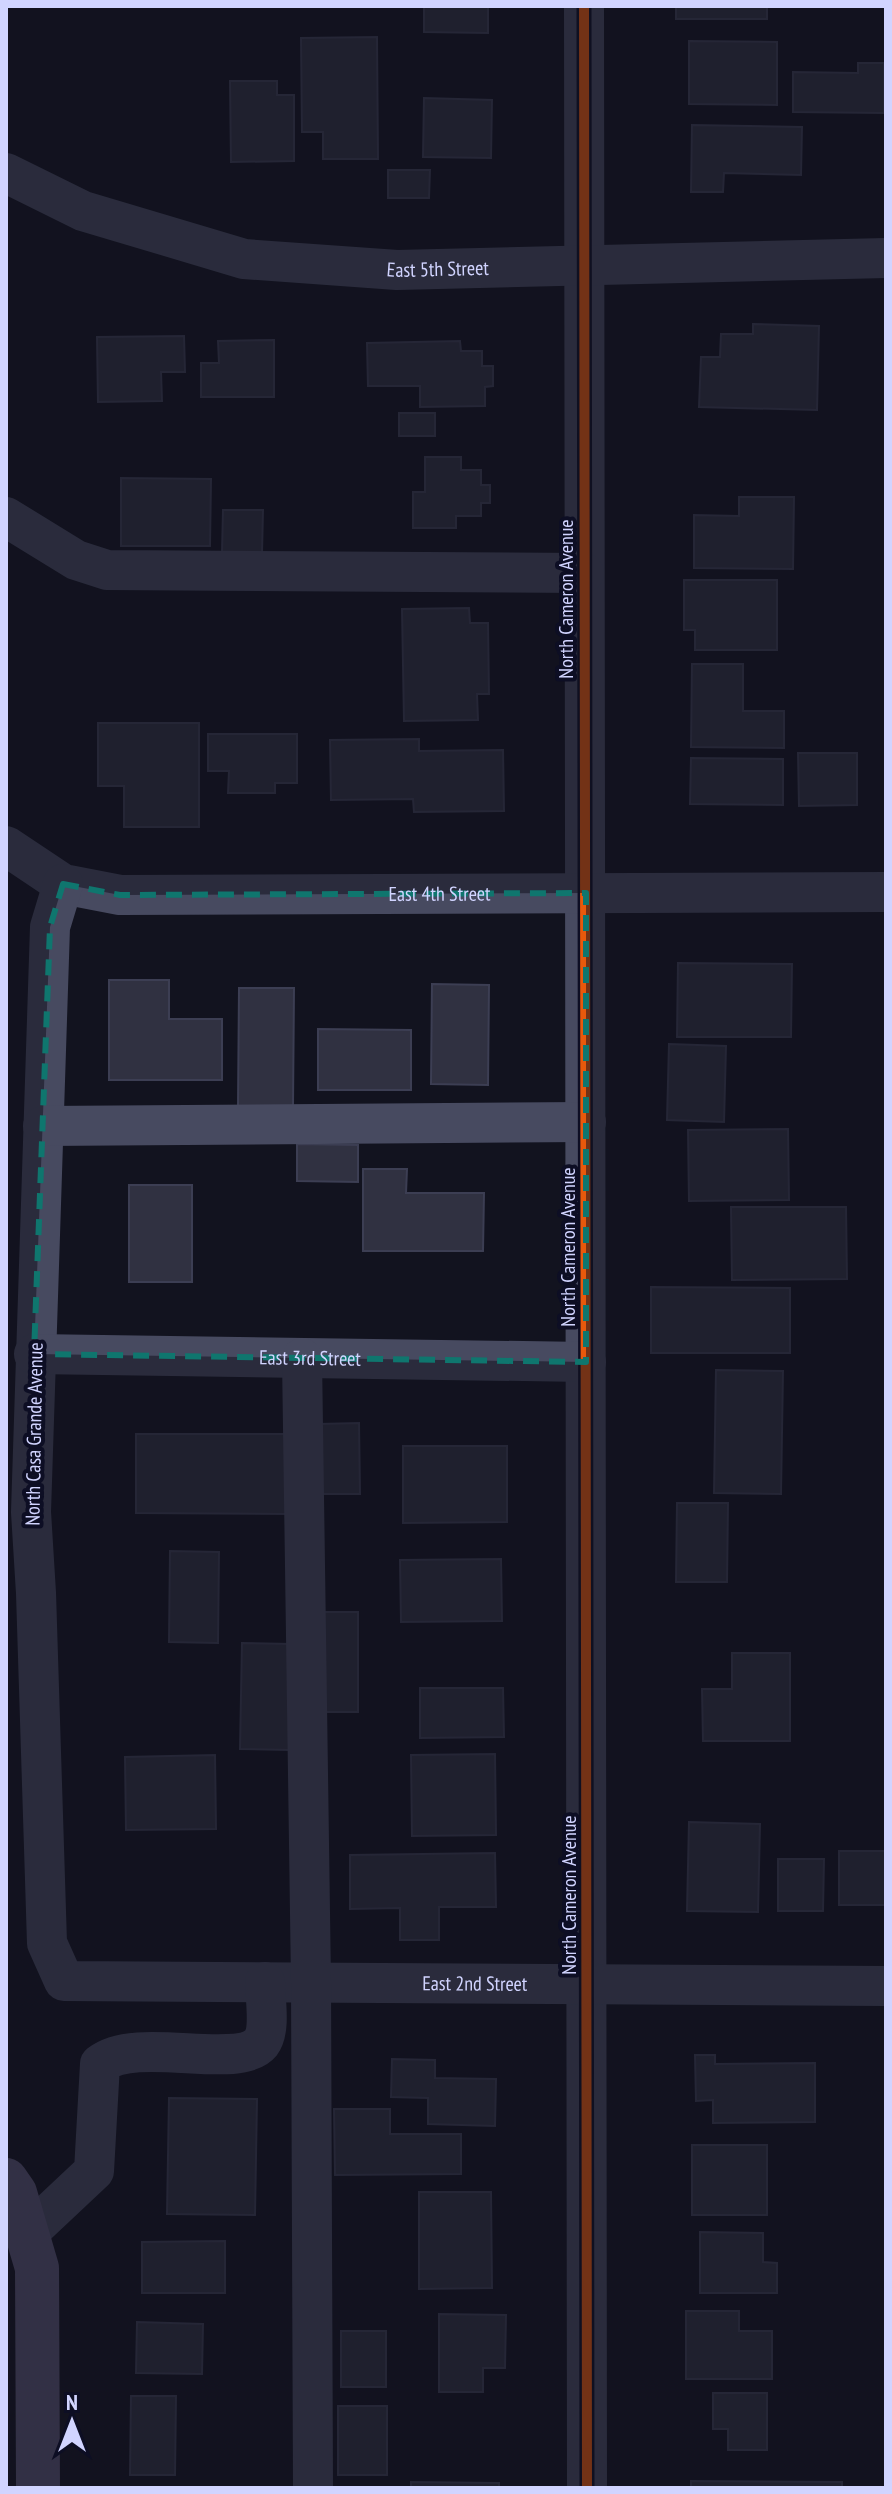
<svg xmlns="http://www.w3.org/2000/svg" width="892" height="2494" font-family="'PT Sans Narrow',sans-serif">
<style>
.building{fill:#303141;stroke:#3c3e53;stroke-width:2}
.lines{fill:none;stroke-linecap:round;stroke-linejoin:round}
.minor{stroke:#474a60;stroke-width:40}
.major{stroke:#5a5473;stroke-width:44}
.cycleway-casing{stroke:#0d0e24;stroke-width:15}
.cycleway{stroke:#e8590c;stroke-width:10}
.marked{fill:none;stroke:#0f766e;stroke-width:6;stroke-dasharray:16 10;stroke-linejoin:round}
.labels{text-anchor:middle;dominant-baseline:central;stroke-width:8;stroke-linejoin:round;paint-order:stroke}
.street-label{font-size:20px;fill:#d1d4ff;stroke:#0d0e24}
</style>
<rect width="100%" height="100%" fill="#12131f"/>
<g class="building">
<path d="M424,6H488V33L424,32Z"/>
<rect x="676" y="6" width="91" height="13"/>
<path d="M377,37L378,159H323V132H302L301,38Z"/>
<path d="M689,41L777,42V105L689,104Z"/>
<path d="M858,63H884V113L793,112V72L858,73Z"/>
<path d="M230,81H277V95H294V161L231,162Z"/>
<path d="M424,98L492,100L491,158L423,157Z"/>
<path d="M692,125L802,127L801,175L724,173L723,192H691Z"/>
<path d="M388,170H430L429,198H388Z"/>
<path d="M753,324L819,326L817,410L699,407L701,357H720L721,334H753Z"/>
<path d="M184,336L185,372H161L162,401L98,402L97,337Z"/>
<path d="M274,340V397H201V363H219L218,341Z"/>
<path d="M460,341L461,351H482V366H493V386L485,387V406L420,407V386H368L367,343Z"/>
<rect x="399" y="413" width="36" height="23"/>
<path d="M425,457H461V470H481V485H490V503H481V516H456V528H413V492H425Z"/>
<path d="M121,478L211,479L210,546H121Z"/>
<path d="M739,497H794L793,569L694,568V515L739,516Z"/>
<path d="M223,510H263L262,553H222Z"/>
<path d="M684,580H777V650H695V630H684Z"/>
<path d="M469,608L470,623H488L489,694H477L478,720L404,721L402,609Z"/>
<path d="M692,664H743V711H784V748L691,747Z"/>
<path d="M98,723H199V827H124V786H98Z"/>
<path d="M208,734H297V783H275V793H228L229,771H208Z"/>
<path d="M419,739V751L503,750L504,811L414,812L413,799L331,800L330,740Z"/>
<path d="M798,753H857V805L799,806Z"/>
<path d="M691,758L783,759V805L690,804Z"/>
<path d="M678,963L792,964L791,1037H677Z"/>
<path d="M109,980H169V1019H222V1080H109Z"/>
<path d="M432,984L489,985L488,1085L431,1084Z"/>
<path d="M239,988H294L293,1107H238Z"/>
<path d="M318,1029L411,1030V1090H318Z"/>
<path d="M669,1044L726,1046L724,1122L667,1120Z"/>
<path d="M788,1129L789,1200L689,1201L688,1130Z"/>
<path d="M297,1144L358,1145V1182L297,1181Z"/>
<path d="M363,1169H407L406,1193H484L483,1251H363Z"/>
<rect x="129" y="1185" width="63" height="97"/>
<path d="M731,1207H846L847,1279L732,1280Z"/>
<path d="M651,1287L790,1288V1353H651Z"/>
<path d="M716,1370L783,1371L781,1494L714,1493Z"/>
<path d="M359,1423L360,1494H320L319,1424Z"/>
<path d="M136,1434H289L288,1514L136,1513Z"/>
<path d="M403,1446H507V1522L403,1523Z"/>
<path d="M677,1503H728L727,1582H676Z"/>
<path d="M170,1551L219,1552L218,1643L169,1642Z"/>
<path d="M501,1559L502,1621L401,1622L400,1560Z"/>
<rect x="318" y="1612" width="40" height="100"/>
<path d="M242,1643L291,1644L289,1750L240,1749Z"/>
<path d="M732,1653H790V1741H703L702,1689H732Z"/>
<path d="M420,1688H503L504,1737L420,1738Z"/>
<path d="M495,1754L496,1835L412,1836L411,1755Z"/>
<path d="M215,1755L216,1829L126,1830L125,1757Z"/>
<path d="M689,1822L760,1824L758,1912L687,1911Z"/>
<rect x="839" y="1851" width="47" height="54"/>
<path d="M495,1853L496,1907H439V1940H400V1908L350,1909V1855Z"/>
<path d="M778,1859H824L823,1911H778Z"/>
<path d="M695,2055H715V2064L815,2063V2122L713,2123V2100L696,2101Z"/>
<path d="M392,2059L435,2060V2078L496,2079L495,2126L428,2124V2098L391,2097Z"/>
<path d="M169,2098L257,2099L255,2215L167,2214Z"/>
<path d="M334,2109H390V2134H461V2174L335,2175Z"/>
<rect x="692" y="2145" width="75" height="70"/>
<path d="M419,2192H491L492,2288L419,2289Z"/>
<path d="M700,2232L763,2233V2262L777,2263V2293H700Z"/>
<path d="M225,2241V2293H142V2242Z"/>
<path d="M686,2311H739V2331H772V2379H686Z"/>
<path d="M439,2314L506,2315L505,2368H483V2392H439Z"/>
<path d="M137,2322L203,2324L202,2374L136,2373Z"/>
<rect x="341" y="2331" width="45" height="56"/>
<path d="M713,2393H767V2450H728V2429H713Z"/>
<path d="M131,2396H176L175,2475H130Z"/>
<rect x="338" y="2406" width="49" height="69"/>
<path d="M691,2481L842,2482V2488H691Z"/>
<path d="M411,2482L499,2483V2488H411Z"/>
</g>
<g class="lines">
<g class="minor">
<path d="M584,6L587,2488"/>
<path id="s1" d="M6,173L83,211L244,259L397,270L886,258"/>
<path d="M6,517L76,560L107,570L584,573"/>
<path id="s2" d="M6,846L63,884L120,895L886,892"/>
<path id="s3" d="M63,884L50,927L31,1512L36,1593L47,1943L64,1981L886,1986"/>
<path d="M43,1126L586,1122"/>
<path id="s4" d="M34,1354L586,1362"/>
<path d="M302,1358L311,1982L313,2488"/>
<path d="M27,2234L94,2171L100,2064C137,2035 238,2071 261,2043C271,2030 265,1998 265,1982"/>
</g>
<path class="major" d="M6,2180L15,2193L37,2268L38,2488"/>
<g class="cycleway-casing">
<path id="cycleway" d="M584,6L587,2488"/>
</g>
<use href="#cycleway" class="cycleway"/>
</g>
<path d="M0 0H892V2494H0ZM63,884L120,895L586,893V1362L34,1354L50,927Z" fill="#12131f" fill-opacity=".55" fill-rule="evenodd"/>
<path class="marked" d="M63,884L120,895L586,893V1362L34,1354L50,927Z"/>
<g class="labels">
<g class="street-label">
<text stroke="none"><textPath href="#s1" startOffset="448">East 5th Street</textPath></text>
<text transform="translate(566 599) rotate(-90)">North Cameron Avenue</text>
<text stroke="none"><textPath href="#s2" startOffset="446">East 4th Street</textPath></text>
<text transform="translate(568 1247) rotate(-90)">North Cameron Avenue</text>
<text stroke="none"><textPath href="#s4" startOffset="276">East 3rd Street</textPath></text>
<text transform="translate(34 1434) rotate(-89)">North Casa Grande Avenue</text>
<text transform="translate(569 1895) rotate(-90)">North Cameron Avenue</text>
<text stroke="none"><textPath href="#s3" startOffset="1514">East 2nd Street</textPath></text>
</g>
</g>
<rect width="892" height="2494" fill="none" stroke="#d1d4ff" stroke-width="16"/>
<g transform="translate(72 2422)" stroke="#0d0e24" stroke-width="6" paint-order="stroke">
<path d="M0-6L14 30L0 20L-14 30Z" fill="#d1d4ff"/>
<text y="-12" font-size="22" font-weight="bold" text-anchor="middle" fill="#d1d4ff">N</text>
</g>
</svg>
